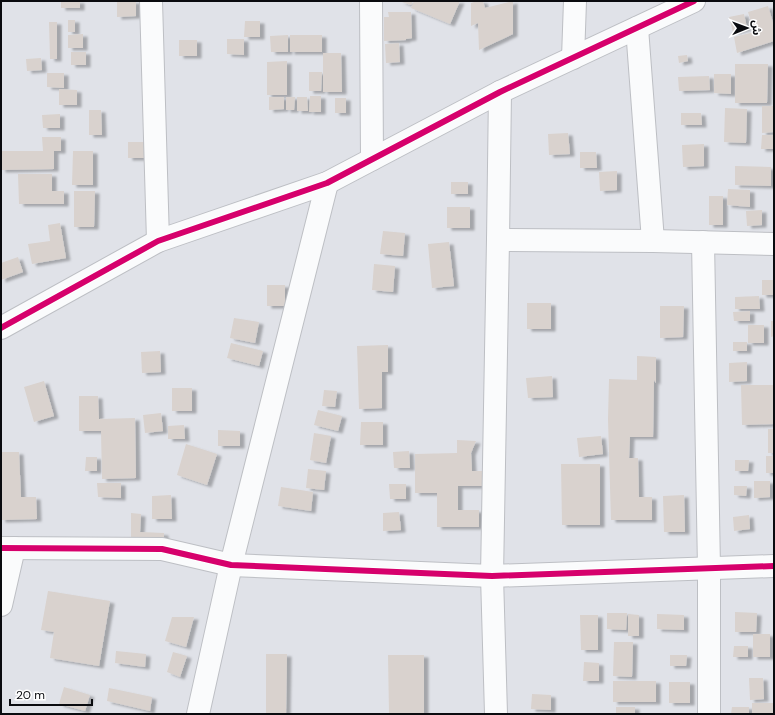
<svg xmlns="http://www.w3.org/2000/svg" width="775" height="715" font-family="'DM Sans','Noto Sans Arabic',sans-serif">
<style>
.building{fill:#d9d2ce;filter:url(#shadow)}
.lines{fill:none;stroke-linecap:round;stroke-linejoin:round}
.minor-casing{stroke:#bdbfc4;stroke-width:24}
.minor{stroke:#fafbfc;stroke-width:22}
.cycleway-casing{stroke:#fff;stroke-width:8}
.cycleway{stroke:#d6006c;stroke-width:6}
</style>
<defs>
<filter id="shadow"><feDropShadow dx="4.5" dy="2.5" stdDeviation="1" flood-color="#0004"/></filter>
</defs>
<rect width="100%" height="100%" fill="#e0e2e8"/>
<g class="building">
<rect x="61" y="1" width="19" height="7"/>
<path d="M136,1V16L117,17V2Z"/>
<path d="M399,1H413L411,5Z"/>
<path d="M414,1H460L450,24L411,8Z"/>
<path d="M477,1H483L485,8L513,1V34L479,50L478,23L471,26V3Z"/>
<path d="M768,6L774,26V41L737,53L734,37L754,32L748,12Z"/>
<path d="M388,12H411L412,38L406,39V40L384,41V17H389Z"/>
<path d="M744,14L747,28L733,32L729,17Z"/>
<rect x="68" y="20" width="7" height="12"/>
<path d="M245,21H260V37H244Z"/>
<path d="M49,22H57V59H50Z"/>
<path d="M83,34V48H68V35Z"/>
<path d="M288,35V52H271L270,36Z"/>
<rect x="290" y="35" width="32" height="17"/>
<path d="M227,39H244V55L227,54Z"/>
<rect x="179" y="40" width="18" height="16"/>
<path d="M399,43L400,62L386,63L385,44Z"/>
<rect x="71" y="52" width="15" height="13"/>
<path d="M323,53H341L342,92H323Z"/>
<path d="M687,55L688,61L679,63L678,56Z"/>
<path d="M41,58L42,70L27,71L26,59Z"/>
<path d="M287,61V95H267V62Z"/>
<path d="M735,64H768L767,103H735Z"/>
<path d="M309,72H322L321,91H309Z"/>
<path d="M47,73H64V88L47,87Z"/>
<path d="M714,74H731V94L714,93Z"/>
<path d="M709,76L710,90L679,91L678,77Z"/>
<path d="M59,89L77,90V105H59Z"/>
<path d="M310,96H321V112H309Z"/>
<path d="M269,97H284V109L269,110Z"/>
<path d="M286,97H295L294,110H286Z"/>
<path d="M297,97H307L308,111H297Z"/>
<rect x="335" y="98" width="11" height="15"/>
<path d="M762,106H774V132L762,133Z"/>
<path d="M725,108L747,109L746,143L724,142Z"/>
<path d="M89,110H101L102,135H89Z"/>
<path d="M681,113H701L702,125H681Z"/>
<path d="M60,114V128H43L42,115Z"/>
<path d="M568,133L570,154L549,155L548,134Z"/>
<path d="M762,135H774V149H761Z"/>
<path d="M42,137H61V151H54V169L1,170V151H43Z"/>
<rect x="128" y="142" width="17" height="16"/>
<path d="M704,144V166L683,167L682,145Z"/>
<path d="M73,151H93V185H72Z"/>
<path d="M580,152H596L597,168H580Z"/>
<path d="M735,166L771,167V186L735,185Z"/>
<path d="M617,171V190L600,191L599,172Z"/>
<path d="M18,174H52V191H64V204H19Z"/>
<rect x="451" y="182" width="17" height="12"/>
<path d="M728,189L750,190V207L727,205Z"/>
<path d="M74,191H95L94,227H74Z"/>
<rect x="709" y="196" width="14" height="29"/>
<rect x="447" y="207" width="23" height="21"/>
<path d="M762,210V225L747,226L746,211Z"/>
<path d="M60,223L66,258L32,264L28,244L50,241L48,225Z"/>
<path d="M383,231L405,233L403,256L380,254Z"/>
<path d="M449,242L454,286L432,288L428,244Z"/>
<path d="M18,257L23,272L1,280V263Z"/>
<path d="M374,264L395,266L393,292L372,290Z"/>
<rect x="762" y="280" width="12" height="15"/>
<rect x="267" y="285" width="18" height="21"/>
<path d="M759,296L760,309H735V297Z"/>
<rect x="527" y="303" width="24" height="26"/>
<path d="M660,306H684L683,337L660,338Z"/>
<path d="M750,311V321H734L733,312Z"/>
<path d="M234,318L259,322L255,343L230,338Z"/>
<path d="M771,321H774V336L771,337Z"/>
<rect x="748" y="325" width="16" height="18"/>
<rect x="733" y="342" width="14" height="9"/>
<path d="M231,343L263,351L259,366L227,358Z"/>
<path d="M388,345V372H382V408L359,409L357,346Z"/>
<path d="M160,351L161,372L142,373L141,352Z"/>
<path d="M637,356L656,357V383L654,380L653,437H630L629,458H638L639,497H652V520H611L608,419L609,379L637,380Z"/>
<path d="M747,362V381L729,382V363Z"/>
<path d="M552,376L553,397L528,398L526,378Z"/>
<path d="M44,381L54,416L34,422L24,387Z"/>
<path d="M741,385H774V424L742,425Z"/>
<rect x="172" y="388" width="20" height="23"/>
<path d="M324,390L337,391L335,407L322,406Z"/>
<path d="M79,396H98L99,419L135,418L136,478L102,479L101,431H79Z"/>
<path d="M318,410L342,416L338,431L314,425Z"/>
<path d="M161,413L163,431L145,433L143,415Z"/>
<path d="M361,422H383V445H360Z"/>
<path d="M184,425L185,439H168V426Z"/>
<rect x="768" y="429" width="6" height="24"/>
<path d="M218,430L240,431V446H218Z"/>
<path d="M314,433L331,436L326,463L310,460Z"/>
<path d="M601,436L603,454L579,457L577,438Z"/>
<path d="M457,440L476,441L471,453L472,471H483V486H458V510H479V527H437V493H415V454L457,453Z"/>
<path d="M186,444L217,454L207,485L177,475Z"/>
<path d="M409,451L410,468H394L393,452Z"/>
<path d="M1,452H19L21,497H36L37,519L1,520Z"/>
<rect x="766" y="456" width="8" height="17"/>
<path d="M86,457H97V471H85Z"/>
<path d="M735,460H749L748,471H735Z"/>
<path d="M561,464H600V525H562Z"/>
<path d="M308,469L326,471L324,490L306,488Z"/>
<path d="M754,481H770V497L754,498Z"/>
<path d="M97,483H121V498L98,497Z"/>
<path d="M389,484H406V499H390Z"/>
<path d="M734,486H747L746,496L734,495Z"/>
<path d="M281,487L313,492L311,511L278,506Z"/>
<path d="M171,495L172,519H152V496Z"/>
<path d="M684,495L685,532H664L663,496Z"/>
<path d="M399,512L401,530L383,531V513Z"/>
<path d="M131,513L141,514L140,532L164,533V545L131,544Z"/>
<path d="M749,515L750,529L734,531L733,517Z"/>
<path d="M48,591L110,601L99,666L50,658L54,632L41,630Z"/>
<path d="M735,612L757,613L756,632H735Z"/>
<path d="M607,613H627L626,630L607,629Z"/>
<path d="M628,614L639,615V636H628Z"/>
<path d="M657,614L684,615V630L657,629Z"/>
<path d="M580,615H598V650H581Z"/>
<path d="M172,617H194L186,647L165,641Z"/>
<rect x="753" y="634" width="17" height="23"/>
<path d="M614,642H633L632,677L613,676Z"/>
<path d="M734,646H748V657H733Z"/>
<path d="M116,651L146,654L145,667L115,663Z"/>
<path d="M173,652L187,656L180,677L167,672Z"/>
<path d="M266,654H287L286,714H266Z"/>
<path d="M388,655H424V714H389Z"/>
<path d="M670,655H687L686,666H670Z"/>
<path d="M584,662L599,663V681H583Z"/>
<path d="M749,678H763L764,699L750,700Z"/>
<rect x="613" y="681" width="43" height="21"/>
<rect x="669" y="682" width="21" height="21"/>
<path d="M64,687L90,695L85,711L59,704Z"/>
<path d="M109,688L152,697L150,711L107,701Z"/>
<path d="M532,694L551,695V710L531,709Z"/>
<rect x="752" y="703" width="22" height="11"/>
<rect x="616" y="707" width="19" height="7"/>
<path d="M732,707H749V714H731Z"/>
</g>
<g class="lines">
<g class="minor-casing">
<g id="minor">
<path d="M151,1L158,241"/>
<path d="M371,1L372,159"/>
<path d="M637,28L653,241"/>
<path d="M573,58L575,1"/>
<path d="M498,240L653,241L774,244"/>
<path d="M703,242L709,568V714"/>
<path d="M1,328L158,241L327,183L500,92L694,1"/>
<path d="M1,548L162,549L231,565L492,576L774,566"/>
<path d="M1,605L14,548"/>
<path d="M198,714L231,565L327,183"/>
<path d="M496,714L492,576L498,240L500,92"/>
</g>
</g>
<use href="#minor" class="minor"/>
<g class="cycleway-casing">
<g id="cycleway">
<path d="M1,328L158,241L327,183L500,92L694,1"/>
<path d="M1,548L162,549L231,565L492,576L774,566"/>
</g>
</g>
<use href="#cycleway" class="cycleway"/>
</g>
<rect width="775" height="715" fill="none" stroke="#0a0b0f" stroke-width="4"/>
<g transform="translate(747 28) rotate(89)" stroke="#ffffff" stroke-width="3" paint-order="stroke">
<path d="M0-3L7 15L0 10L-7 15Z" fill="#0a0b0f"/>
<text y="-6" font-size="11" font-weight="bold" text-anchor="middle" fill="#0a0b0f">ش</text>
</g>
<path d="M10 699v6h82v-6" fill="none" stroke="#0a0b0f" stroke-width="2"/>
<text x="16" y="699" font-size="12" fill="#0a0b0f" stroke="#ffffff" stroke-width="3" paint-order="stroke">20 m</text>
</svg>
